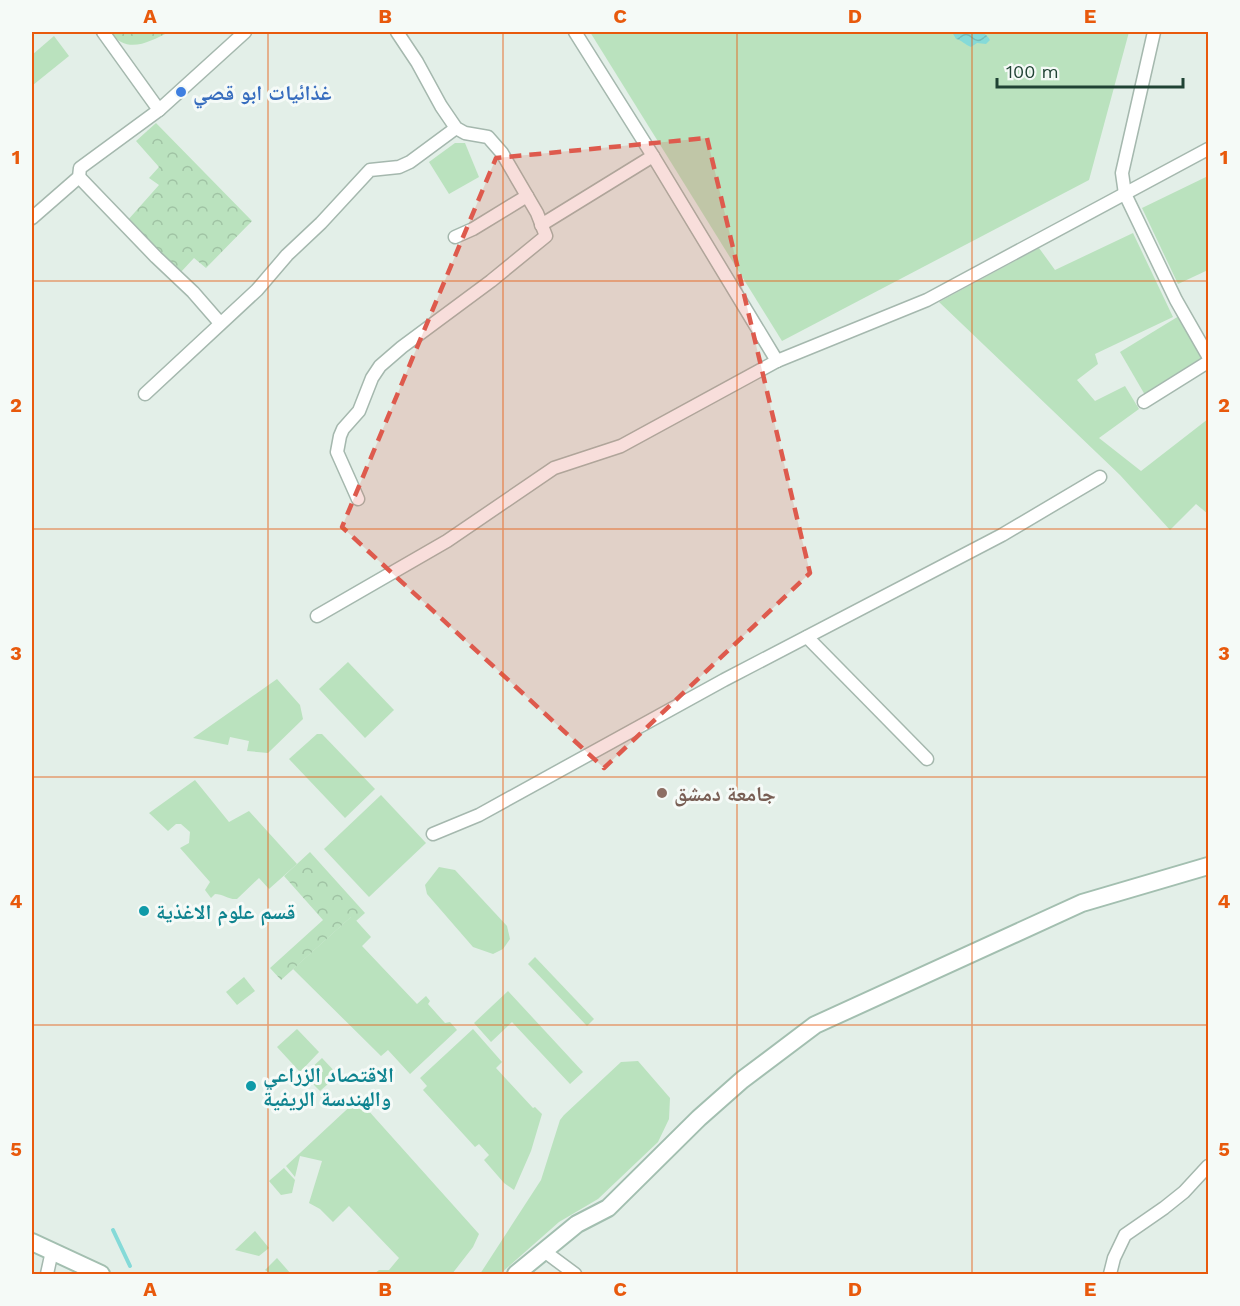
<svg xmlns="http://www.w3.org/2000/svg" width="1240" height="1306" font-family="'Work Sans','Noto Naskh Arabic',sans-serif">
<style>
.grass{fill:#bae2be}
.forest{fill:url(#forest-crowns)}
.water{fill:url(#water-waves)}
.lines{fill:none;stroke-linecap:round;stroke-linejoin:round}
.stream{stroke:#85dad8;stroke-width:4}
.street-casing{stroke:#a5b8ae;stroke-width:15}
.secondary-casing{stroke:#a3bfb0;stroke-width:20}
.street{stroke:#fff;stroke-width:12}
.secondary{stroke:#fff;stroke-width:16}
.marked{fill:#de5a4d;fill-opacity:0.2;stroke:#de5a4d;stroke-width:4.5;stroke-dasharray:12 8;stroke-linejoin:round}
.grid{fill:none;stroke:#e8590c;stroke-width:1.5;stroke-opacity:0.55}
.shop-dot{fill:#3f7fe0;stroke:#f5faf7;stroke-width:2}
.education-dot{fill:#8d6e63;stroke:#f5faf7;stroke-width:2}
.culture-dot{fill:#0f9aa8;stroke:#f5faf7;stroke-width:2}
.labels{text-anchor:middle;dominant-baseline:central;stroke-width:6;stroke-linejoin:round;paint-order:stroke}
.shop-label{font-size:21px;font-weight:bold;fill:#366cbe;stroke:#f5faf7;text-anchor:start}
.education-label{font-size:21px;font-weight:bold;fill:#785e54;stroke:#f5faf7;text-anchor:start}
.culture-label{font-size:21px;font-weight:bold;fill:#0d838f;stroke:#f5faf7;text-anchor:start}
.neatline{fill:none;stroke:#e8590c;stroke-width:2}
.grid-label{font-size:20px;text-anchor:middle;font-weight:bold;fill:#e8590c}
</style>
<defs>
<pattern id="forest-crowns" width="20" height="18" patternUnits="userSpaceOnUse" patternTransform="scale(1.5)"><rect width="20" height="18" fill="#bae2be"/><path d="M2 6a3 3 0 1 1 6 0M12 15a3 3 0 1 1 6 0" fill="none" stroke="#a0c3a4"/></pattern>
<pattern id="water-waves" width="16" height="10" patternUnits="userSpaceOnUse" patternTransform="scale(1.5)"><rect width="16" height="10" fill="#85dad8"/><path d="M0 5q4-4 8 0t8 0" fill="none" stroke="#73bcba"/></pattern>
</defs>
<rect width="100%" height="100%" fill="#e3efe8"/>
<g class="grass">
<path d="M590,32H1129L1089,180L782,341Z"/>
<path d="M54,36L69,56L33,85L32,83V55Z"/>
<path d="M455,143H465L479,177L449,194L429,162Z"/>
<path d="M1208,176V270L1178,284L1142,208Z"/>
<path d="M1133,233L1173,317L1095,354L1098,364L1077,380L1095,401L1125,386L1139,409L1099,438L1141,471L1208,419V514L1196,504L1170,530L1120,475L939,302L1039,248L1055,270Z"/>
<path d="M1179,316L1206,360L1145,395L1120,352Z"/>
<path d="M348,662L394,710L365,738L319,689Z"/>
<path d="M277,679L300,705L303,719L268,753L247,751L249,741L230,737L228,745L193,738Z"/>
<path d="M317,734H322L375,789L345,818L289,759Z"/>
<path d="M195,780L229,822L249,811L297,864L269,889L259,878L237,899C229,900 223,894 215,894L211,898L205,890L210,882L180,848L189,843L190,832L181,824H176L168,831L149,813Z"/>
<path d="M381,795L426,843L369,897L324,849Z"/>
<path d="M439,867L455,870L507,926L510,939L503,949L493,954L473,947L427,894L425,885Z"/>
<path d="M352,916L371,937L362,946L417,1004L426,996L430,1001L428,1004L445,1023L450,1022L457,1030L410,1074L388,1050L381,1056L293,969Z"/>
<path d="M535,957L594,1019L587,1026L528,964Z"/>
<path d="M244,977L255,991L237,1005L226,992Z"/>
<path d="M508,991L583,1072L570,1084L512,1022L491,1042L474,1023Z"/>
<path d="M297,1029L319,1052L300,1072L277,1047Z"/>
<path d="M473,1029L502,1062L496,1068L533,1108L535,1107L542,1114L531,1151L514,1190L504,1183L484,1160L489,1155L479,1144L475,1147L423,1090L427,1086L420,1078Z"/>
<path d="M322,1058L338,1075L320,1091L304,1075Z"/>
<path d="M638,1061L670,1098L669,1119L658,1142L598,1199L559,1222L500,1274H480L541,1180L560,1120L564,1115L621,1062Z"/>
<path d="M358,1099L479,1234L473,1247L452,1274H374L379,1270H389L399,1258L349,1206L333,1222L320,1209L309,1203L322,1161L300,1156L295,1177L286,1166Z"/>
<path d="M284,1168L295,1180L292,1193L281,1195L269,1181Z"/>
<path d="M255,1231L269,1248L259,1256L235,1250Z"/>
<path d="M277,1258L291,1274H271L265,1270Z"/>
</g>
<g class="forest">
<path d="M110,32H169C149,42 127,55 110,32Z"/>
<path d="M156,123L252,221L206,268L194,258L180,273L127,221L159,185L149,178L159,167L136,141Z"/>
<path d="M310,852L365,913L356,921L351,917L281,980L270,968L323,920L284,876Z"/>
</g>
<path class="water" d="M952,32C965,31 984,27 990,40L986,44L977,43L971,47C965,45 962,40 956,39Z"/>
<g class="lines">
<path class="stream" d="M113,1230L130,1266"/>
<g class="street-casing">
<g id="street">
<path d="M575,32L653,156L777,361"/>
<path d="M1154,32L1122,173L1125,194L1176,300L1208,356"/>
<path d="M159,110L245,32"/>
<path d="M79,177L156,257L193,292L220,323"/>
<path d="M32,218L79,177L80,168L159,110L103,32"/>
<path d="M541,225L653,156"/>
<path d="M455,237L473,229L527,196"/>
<path d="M145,394L257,290L287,255L321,223L370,170L399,167L410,162L456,128"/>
<path d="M1144,402L1208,362"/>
<path d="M358,499L337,452L340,436L343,429L359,411L372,378L380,366L402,347L491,281L546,236L537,213L502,153L488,137L465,133L456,128L441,106L417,62L397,32"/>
<path d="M317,616L447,541L554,468L621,446L777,361L927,300L1208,149"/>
<path d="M807,637L927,759"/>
<path d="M433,834L479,815L724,680L1002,535L1100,477"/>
<path d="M544,1251L575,1274"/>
<path d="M47,1274L52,1251"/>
<path d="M1110,1274L1114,1258L1125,1235L1164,1208L1184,1192L1208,1166"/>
</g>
</g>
<g class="secondary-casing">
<g id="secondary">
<path d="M32,1242L101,1274"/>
<path d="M516,1274L577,1224L608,1208L699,1118L742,1080L815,1025L1082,903L1208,866"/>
</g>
</g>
<use href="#street" class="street"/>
<use href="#secondary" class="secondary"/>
</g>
<path class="marked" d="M707,138L810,573L604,768L342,527L496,158Z"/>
<path class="grid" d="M268,32V1274M503,32V1274M737,32V1274M972,32V1274M32,281H1208M32,529H1208M32,777H1208M32,1025H1208"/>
<circle class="shop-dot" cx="181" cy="92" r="6"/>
<circle class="education-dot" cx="662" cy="793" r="6"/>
<g class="culture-dot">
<circle cx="144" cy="911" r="6"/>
<circle cx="251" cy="1086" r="6"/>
</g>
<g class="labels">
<g class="shop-label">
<text x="193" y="92">غذائيات ابو قصي</text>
</g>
<g class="education-label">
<text x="674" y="793">جامعة دمشق</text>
</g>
<g class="culture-label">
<text x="156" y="911">قسم علوم الاغذية</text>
<text x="263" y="1074">الاقتصاد الزراعي<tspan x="263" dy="24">والهندسة الريفية</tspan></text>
</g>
</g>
<rect width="1240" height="1306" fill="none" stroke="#f5faf7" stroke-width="66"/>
<path d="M997 78v9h186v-9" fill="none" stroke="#204334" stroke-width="3"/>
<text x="1006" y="78" font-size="18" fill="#204334" stroke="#f5faf7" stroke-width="4.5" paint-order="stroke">100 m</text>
<rect x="33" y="33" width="1174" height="1240" class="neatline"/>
<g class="grid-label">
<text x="150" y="23">A</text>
<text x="385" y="23">B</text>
<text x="620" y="23">C</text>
<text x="855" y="23">D</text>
<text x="1090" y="23">E</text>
<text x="16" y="164">1</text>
<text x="1224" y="164">1</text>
<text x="16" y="412">2</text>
<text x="1224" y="412">2</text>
<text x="16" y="660">3</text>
<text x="1224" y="660">3</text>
<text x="16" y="908">4</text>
<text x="1224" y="908">4</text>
<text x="16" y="1156">5</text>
<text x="1224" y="1156">5</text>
<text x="150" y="1296">A</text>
<text x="385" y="1296">B</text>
<text x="620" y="1296">C</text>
<text x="855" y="1296">D</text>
<text x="1090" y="1296">E</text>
</g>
</svg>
